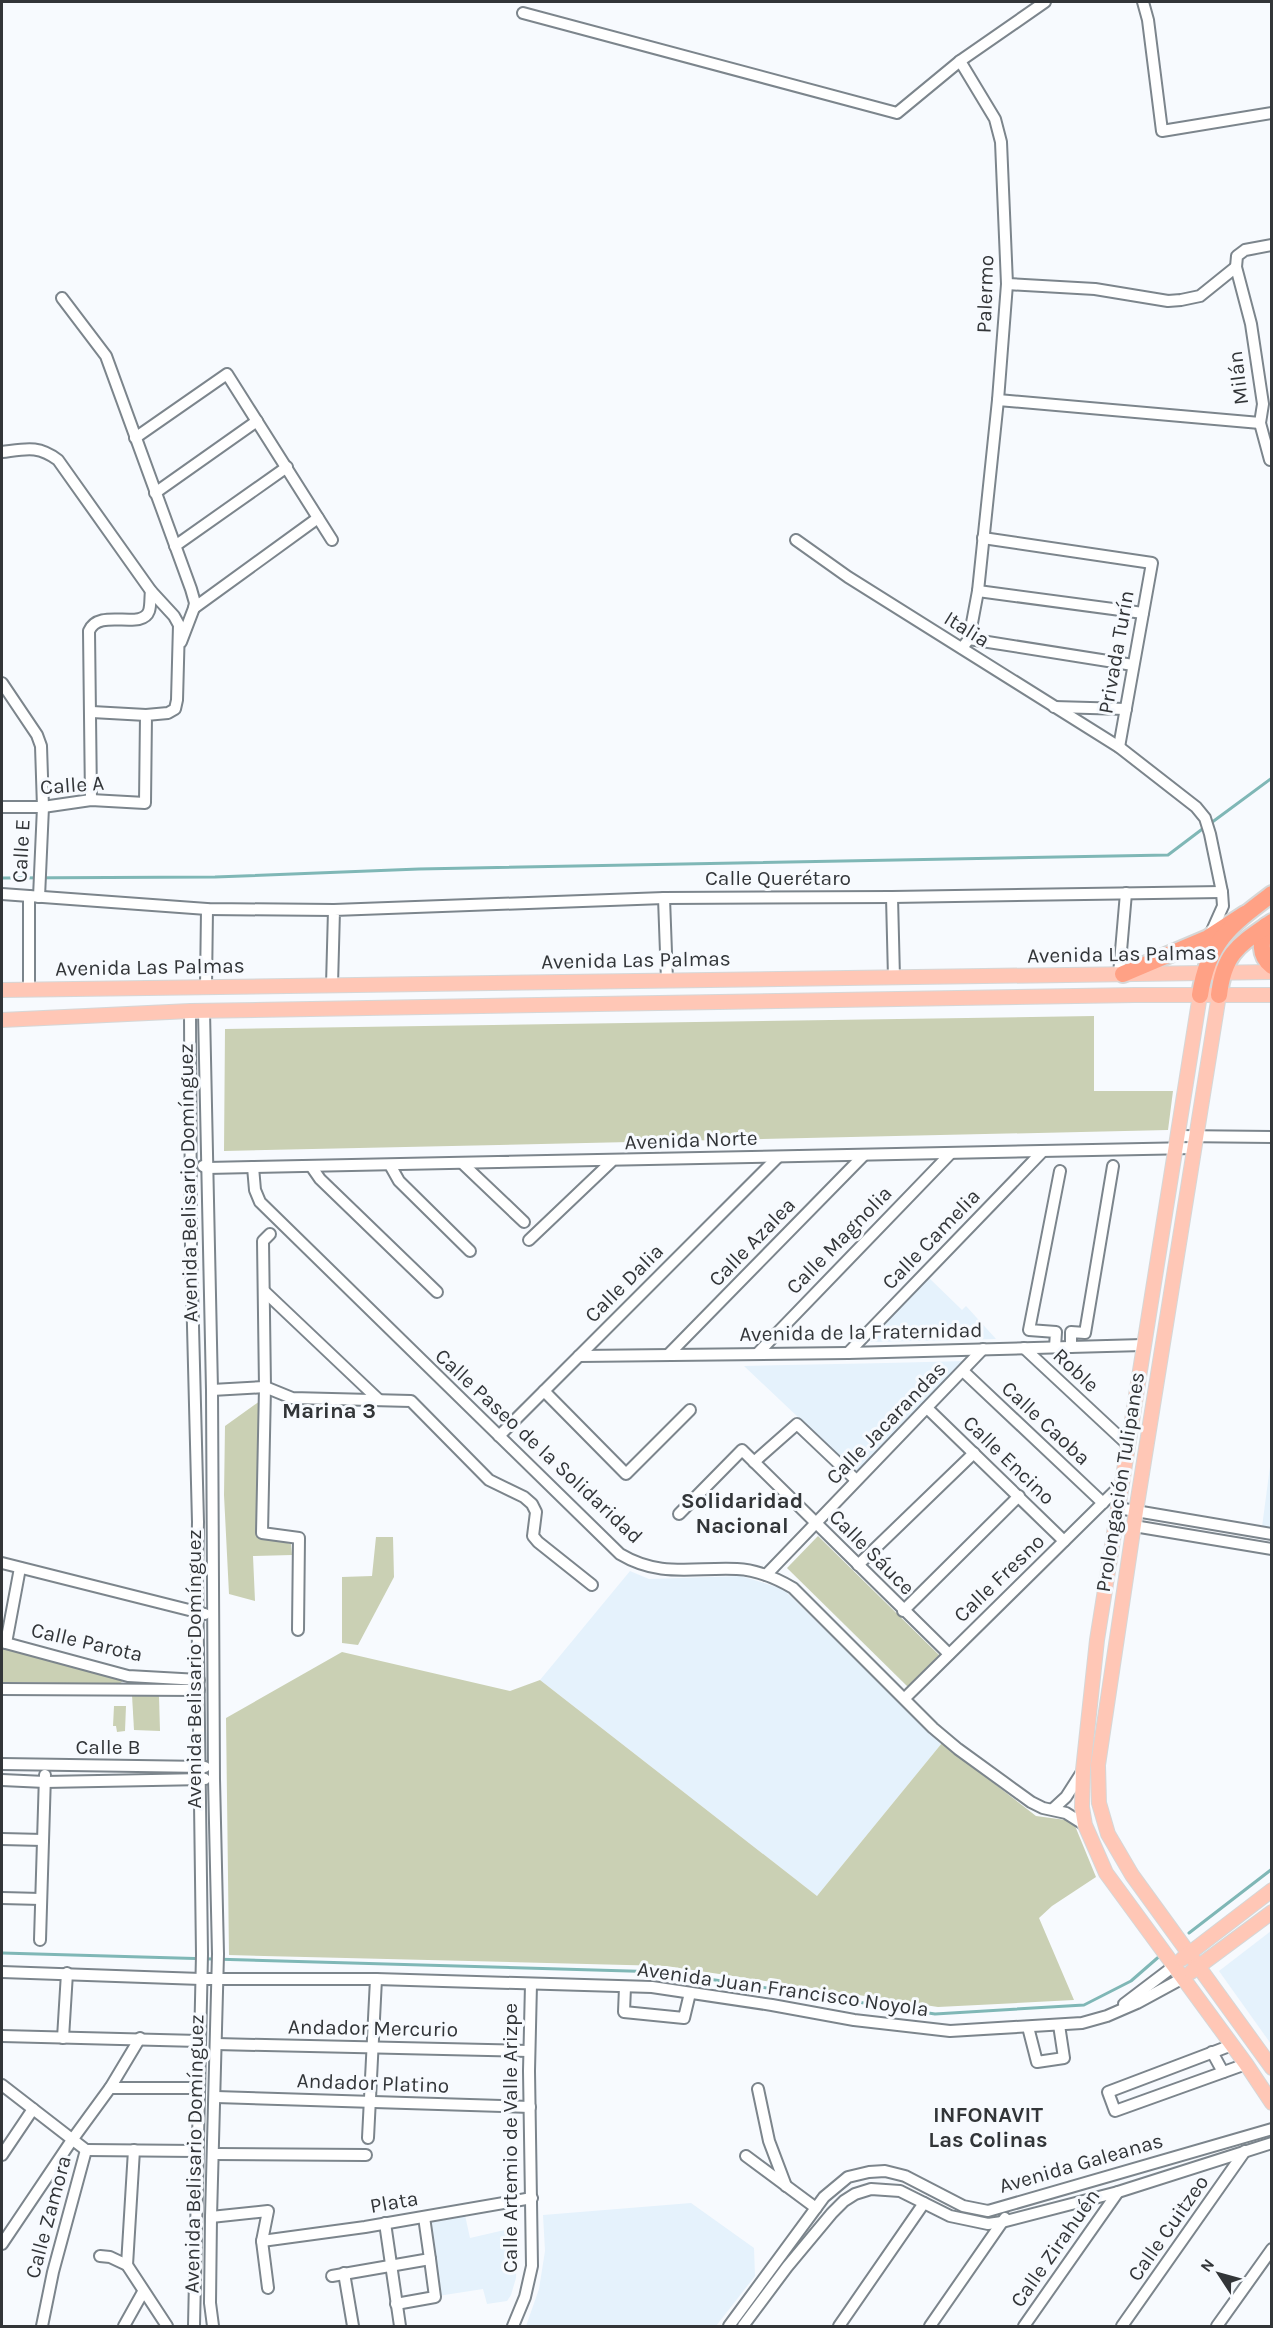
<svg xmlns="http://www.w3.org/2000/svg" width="1273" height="2328" font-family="Karla,sans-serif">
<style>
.built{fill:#e5f2fc}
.green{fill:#cad0b4}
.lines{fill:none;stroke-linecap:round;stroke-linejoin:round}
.stream{stroke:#7fb7b6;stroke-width:3}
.minor-casing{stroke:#7c858c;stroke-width:14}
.major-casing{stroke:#d6d7d7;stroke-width:16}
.highway-casing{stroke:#d6d7d7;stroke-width:20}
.minor{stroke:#fff;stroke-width:10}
.major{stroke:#ffc7b6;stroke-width:14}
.highway{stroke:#ffa185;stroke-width:16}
.labels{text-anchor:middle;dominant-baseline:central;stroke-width:6;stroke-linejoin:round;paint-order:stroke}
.street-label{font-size:21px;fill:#323538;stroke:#f7fafe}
.neighbourhood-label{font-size:22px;font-weight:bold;fill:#323538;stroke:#f7fafe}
</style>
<rect width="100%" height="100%" fill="#f7fafe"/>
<g class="built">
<path d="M928,1277L962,1310L966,1306L996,1339L871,1342L869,1337Z"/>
<path d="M966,1361L857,1473L744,1366L886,1363Z"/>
<path d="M1271,1459V1529L1262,1527Z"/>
<path d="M630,1571L649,1579L741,1576L783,1589L942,1743L817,1896L540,1680Z"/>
<path d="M1271,1931V2044L1219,1971Z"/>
<path d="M691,2203L754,2248L755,2276L716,2326H526L539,2289L545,2251L543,2215Z"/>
<path d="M465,2215L470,2238L518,2227L516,2278L511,2295L507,2301L487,2304L483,2289L438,2296L427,2221Z"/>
</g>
<g class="green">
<path d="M1094,1016V1091H1173L1168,1130L224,1151L225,1029Z"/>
<path d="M260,1401L257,1535L291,1544L292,1555L253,1556L255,1601L229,1594L224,1495L225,1426Z"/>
<path d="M818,1536L939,1655L908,1687L787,1568Z"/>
<path d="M376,1537H393L394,1577L358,1645L342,1643V1577L372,1576Z"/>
<path d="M2,1647L119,1676L123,1681L119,1684L2,1682Z"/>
<path d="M342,1652L510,1691L540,1680L817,1896L942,1743L1036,1816L1073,1821L1096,1877L1052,1906L1039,1918L1074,2000L938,2007L666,1966L229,1955L226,1718Z"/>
<path d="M132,1695L159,1696L160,1731L134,1730Z"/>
<path d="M114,1706H126L125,1731L117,1732L116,1726H113Z"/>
</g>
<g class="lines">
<g class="stream">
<path d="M1211,823L1272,778"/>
<path d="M2,878L215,877L419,869L1168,855L1205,827"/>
<path d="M1189,1933L1272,1869"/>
<path d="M2,1953L663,1972L935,2014L1084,2005L1131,1981L1162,1954"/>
</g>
<g class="minor-casing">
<g id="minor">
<path d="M1143,2L1148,20L1162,131L1272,113"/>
<path d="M523,13L897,113L960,61L1045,2"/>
<path d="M960,61L995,119L1001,142L1007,284L998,400L978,591L969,639L962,648"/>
<path d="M1007,284L1095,289L1168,301L1181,300L1200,296L1236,267"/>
<path d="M62,298L106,356L191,589L195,603L194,608L181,642"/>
<path d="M998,400L1260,423"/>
<path d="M135,438L227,374L332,540"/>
<path d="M2,452C26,449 38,445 58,460L151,591L174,616L179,625L177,700L175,709L168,713L146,715L145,803L91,800L43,807H2"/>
<path d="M1270,460L1260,423L1263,404L1251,324L1236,267L1237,256L1245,250L1272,245"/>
<path d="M155,493L257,421"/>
<path d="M983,538L1152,563L1119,747"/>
<path d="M796,540L848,577L1119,747L1196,807L1205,818L1210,834L1222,892L1223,906L1210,935"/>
<path d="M175,546L287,467"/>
<path d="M978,591L1143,613"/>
<path d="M194,608L318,518"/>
<path d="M969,639L1133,665"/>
<path d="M2,683L37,735L41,746L43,807L39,897"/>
<path d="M1054,707L1126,709"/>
<path d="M92,712L146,715"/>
<path d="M91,800L89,631C99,607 142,631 149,611C151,605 150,597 151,591"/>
<path d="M2,894L207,909L334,910"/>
<path d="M29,896V990"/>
<path d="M892,897L894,978"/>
<path d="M664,898L667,980"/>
<path d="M1119,974L1126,893"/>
<path d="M332,985L334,910L664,898L892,897L1222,892"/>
<path d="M206,986L207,909"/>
<path d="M190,1011L191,1248L198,1522L197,1575L202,1954L194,2326"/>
<path d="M204,1011L212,1390L214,1779L218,1954L211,2217L210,2303L213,2326"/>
<path d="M1177,1136L1272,1137"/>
<path d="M462,1163L524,1222"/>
<path d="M390,1165L399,1181L470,1251"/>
<path d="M203,1166L207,1168L253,1167L1194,1148"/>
<path d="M311,1166L320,1179L437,1292"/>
<path d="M253,1167L255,1190L260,1202L620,1554C660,1578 693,1567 737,1569C757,1570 776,1578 793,1588L933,1728L958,1749L1031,1802L1043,1808L1066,1813L1085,1825"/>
<path d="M270,1234L263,1241L265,1387L262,1533L299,1538L298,1630"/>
<path d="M529,1240L611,1162"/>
<path d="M264,1291L379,1400"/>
<path d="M1055,1347L1056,1332L1029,1330L1060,1171"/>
<path d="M1071,1347V1332L1085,1333L1113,1166"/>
<path d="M1024,1348L1127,1444"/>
<path d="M848,1353L1042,1152"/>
<path d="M757,1354L950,1154"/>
<path d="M668,1355L864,1155"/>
<path d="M579,1356L848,1353L1143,1345"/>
<path d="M963,1371L1103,1503"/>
<path d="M212,1390L265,1387L292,1398L411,1401L489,1480L524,1497L532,1504L536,1512L533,1536L538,1542L592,1585"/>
<path d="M544,1391L626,1474L690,1410"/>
<path d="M927,1408L1064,1541"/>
<path d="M499,1436L778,1157"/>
<path d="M754,1462L797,1424L856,1480"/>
<path d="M1118,1508L1272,1534"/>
<path d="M679,1514L742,1450L949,1654"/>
<path d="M1134,1526L1272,1549"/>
<path d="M2,1563L205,1614"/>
<path d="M858,1565L974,1453"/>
<path d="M766,1575L983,1349"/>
<path d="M903,1611L1019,1496"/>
<path d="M2,1642L128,1676L199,1680"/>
<path d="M6,1643L20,1568"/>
<path d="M2,1689L199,1690"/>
<path d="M905,1698L1120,1486"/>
<path d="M2,1764L205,1767"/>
<path d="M2,1780L45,1782L205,1779"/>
<path d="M1053,1809L1066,1797L1082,1772"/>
<path d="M2,1839L43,1840"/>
<path d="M2,1898L41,1899"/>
<path d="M40,1940L45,1775"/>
<path d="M2,1972L201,1979H376L652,1987L772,2005L854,2020L950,2031L1082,2023L1107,2016L1137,2003L1183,1978"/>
<path d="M625,1987L624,2012L684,2018L690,1993"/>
<path d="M1124,2004L1174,1966"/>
<path d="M1028,2027L1037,2062L1064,2058L1059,2025"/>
<path d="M2,2036L199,2041"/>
<path d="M63,2038L67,1973"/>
<path d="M216,2044L529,2051"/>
<path d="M1232,2045L1108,2092L1115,2111L1246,2064"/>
<path d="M1212,2052L1223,2072"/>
<path d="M2,2085L86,2150"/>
<path d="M110,2088H198"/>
<path d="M758,2089L769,2141L786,2186"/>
<path d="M216,2097L530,2107"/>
<path d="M368,2138L376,1979"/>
<path d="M86,2150L197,2151"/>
<path d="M214,2154L366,2155"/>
<path d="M2,2155L33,2109"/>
<path d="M746,2156L816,2208"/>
<path d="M211,2217L268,2211L262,2241L268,2288"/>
<path d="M385,2223L400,2326"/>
<path d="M262,2241L365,2227L532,2198"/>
<path d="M2,2244L72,2140L110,2088L140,2038"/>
<path d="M100,2256L110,2257L127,2265L167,2326"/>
<path d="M127,2265L134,2150"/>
<path d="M344,2273L353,2326"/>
<path d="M332,2276L430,2259L424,2217"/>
<path d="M396,2304L435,2297L430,2259"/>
<path d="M42,2326L53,2272L86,2150"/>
<path d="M124,2326L143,2292"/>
<path d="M513,2326L525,2297L532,2266L529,2071L531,1984"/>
<path d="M729,2326L824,2197L848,2177L869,2172L885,2171L905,2176L963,2206L988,2211L1272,2129"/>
<path d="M743,2326L787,2267L832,2213L844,2201L855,2194L871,2189L900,2191L950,2216L988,2224L1002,2222L1118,2192L1272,2143"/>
<path d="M839,2326L924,2203"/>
<path d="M930,2326L1005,2218"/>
<path d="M1024,2326L1118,2192"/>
<path d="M1122,2326L1245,2151"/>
<path d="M1217,2326L1272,2249"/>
</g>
</g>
<g class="major-casing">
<g id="major">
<path d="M2,990L1272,972"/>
<path d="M1200,995L1097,1640L1083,1770L1082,1807L1085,1825L1106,1873L1246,2064L1272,2103"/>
<path d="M1219,995L1136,1511L1098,1765L1099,1803L1108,1834L1132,1875L1272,2068"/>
<path d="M2,1020L190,1011L1135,995H1272"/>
<path d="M1182,1959L1272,1890"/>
<path d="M1191,1972L1272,1912"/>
</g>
</g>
<g class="highway-casing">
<g id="highway">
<path d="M1266,926C1261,941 1258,955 1272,966"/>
<path d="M1123,974L1208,938L1245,914"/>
<path d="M1200,995C1208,941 1231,925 1272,894"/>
<path d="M1219,995C1224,952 1239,945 1272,922"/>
</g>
</g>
<use href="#minor" class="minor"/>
<use href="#major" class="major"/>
<use href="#highway" class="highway"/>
</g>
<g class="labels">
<g class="street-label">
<text transform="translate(985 294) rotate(-88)">Palermo</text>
<text transform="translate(1238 378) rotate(-97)">Milán</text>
<text transform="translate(967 629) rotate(32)">Italia</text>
<text transform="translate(1116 652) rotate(-80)">Privada Turín</text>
<text transform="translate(72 785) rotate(-4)">Calle A</text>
<text transform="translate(21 851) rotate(-87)">Calle E</text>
<text x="778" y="878">Calle Querétaro</text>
<text transform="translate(1122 954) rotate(-1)">Avenida Las Palmas</text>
<text transform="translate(636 960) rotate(-1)">Avenida Las Palmas</text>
<text transform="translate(150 967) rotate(-1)">Avenida Las Palmas</text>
<text transform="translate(691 1140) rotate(-2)">Avenida Norte</text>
<text transform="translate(188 1183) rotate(-91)">Avenida Belisario Domínguez</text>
<text transform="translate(931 1239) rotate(-46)">Calle Camelia</text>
<text transform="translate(839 1240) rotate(-46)">Calle Magnolia</text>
<text transform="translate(752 1242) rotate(-46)">Calle Azalea</text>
<text transform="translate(624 1283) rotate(-45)">Calle Dalia</text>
<text transform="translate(861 1332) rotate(-1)">Avenida de la Fraternidad</text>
<text transform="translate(1076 1370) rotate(43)">Roble</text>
<text transform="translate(886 1423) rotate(-46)">Calle Jacarandas</text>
<text transform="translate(1046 1423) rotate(43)">Calle Caoba</text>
<text transform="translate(539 1446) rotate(43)">Calle Paseo de la Solidaridad</text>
<text transform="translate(1009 1460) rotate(44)">Calle Encino</text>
<text transform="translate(1120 1482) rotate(-81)">Prolongación Tulipanes</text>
<text transform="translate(872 1552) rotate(45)">Calle Sáuce</text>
<text transform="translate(999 1578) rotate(-44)">Calle Fresno</text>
<text transform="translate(87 1642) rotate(13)">Calle Parota</text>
<text transform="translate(194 1669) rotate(-90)">Avenida Belisario Domínguez</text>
<text x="108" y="1747">Calle B</text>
<text transform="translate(783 1989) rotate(8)">Avenida Juan Francisco Noyola</text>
<text transform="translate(373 2028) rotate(1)">Andador Mercurio</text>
<text transform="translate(373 2083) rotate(2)">Andador Platino</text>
<text transform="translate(510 2138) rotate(-90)">Calle Artemio de Valle Arizpe</text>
<text transform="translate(194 2154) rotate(-89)">Avenida Belisario Domínguez</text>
<text transform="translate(1081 2163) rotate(-16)">Avenida Galeanas</text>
<text transform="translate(394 2202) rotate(-10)">Plata</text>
<text transform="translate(48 2217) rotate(-75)">Calle Zamora</text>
<text transform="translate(1168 2228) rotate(-55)">Calle Cuitzeo</text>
<text transform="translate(1055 2248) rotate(-55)">Calle Zirahuén</text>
</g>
<g class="neighbourhood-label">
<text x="329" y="1411">Marina 3</text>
<text x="742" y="1501">Solidaridad<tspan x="742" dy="25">Nacional</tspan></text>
<text x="988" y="2115">INFONAVIT<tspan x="988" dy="25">Las Colinas</tspan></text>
</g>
</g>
<rect width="1273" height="2328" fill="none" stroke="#323538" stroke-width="6"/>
<g transform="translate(1219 2274) rotate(306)" stroke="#f7fafe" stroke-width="4.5" paint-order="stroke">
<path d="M0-4.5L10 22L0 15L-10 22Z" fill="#323538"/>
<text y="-9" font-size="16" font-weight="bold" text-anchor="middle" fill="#323538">N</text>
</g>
</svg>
